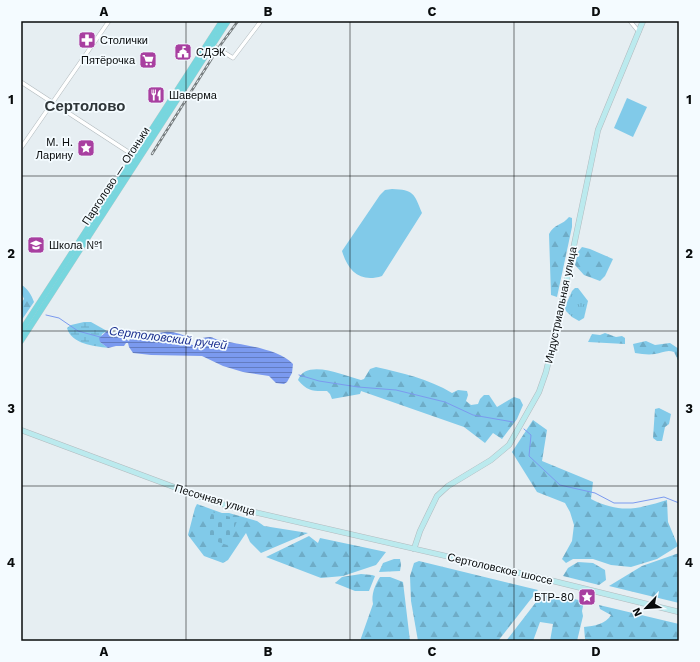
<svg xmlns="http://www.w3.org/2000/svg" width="700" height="662" font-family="'Work Sans',sans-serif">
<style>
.grass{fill:url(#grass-tufts)}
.forest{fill:url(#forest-firs)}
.wetland{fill:url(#wetland-marsh)}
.cemetery{fill:url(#cemetery-stones)}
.park{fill:#81cae9}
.water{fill:url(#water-rules)}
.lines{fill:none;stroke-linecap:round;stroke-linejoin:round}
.stream{stroke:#7b9aef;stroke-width:1}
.street-casing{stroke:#b2babe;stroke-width:4.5}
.secondary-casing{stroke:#b2babe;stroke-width:6}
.primary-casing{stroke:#c9caca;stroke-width:6}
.street{stroke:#fff;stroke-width:3.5}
.secondary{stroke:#bbeaee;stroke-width:5}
.primary{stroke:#77d6de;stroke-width:5.5}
.rail-casing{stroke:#777d7f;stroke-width:2.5}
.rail{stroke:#f4fbff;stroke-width:1;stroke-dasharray:3;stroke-linecap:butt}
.grid{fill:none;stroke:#090c0d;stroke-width:1;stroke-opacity:0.55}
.labels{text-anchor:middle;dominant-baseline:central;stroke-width:3.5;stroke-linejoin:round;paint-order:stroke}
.poi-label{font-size:11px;fill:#090c0d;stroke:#f4fbff;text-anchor:start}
.street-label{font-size:11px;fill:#090c0d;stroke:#f4fbff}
.water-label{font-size:12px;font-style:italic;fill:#1c3090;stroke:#f4fbff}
.district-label{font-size:15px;font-weight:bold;fill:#2f3639;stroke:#f4fbff}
.neatline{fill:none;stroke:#090c0d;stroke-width:1.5}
.grid-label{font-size:13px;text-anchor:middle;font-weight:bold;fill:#090c0d}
</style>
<defs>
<pattern id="grass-tufts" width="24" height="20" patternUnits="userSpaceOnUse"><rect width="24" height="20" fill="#81cae9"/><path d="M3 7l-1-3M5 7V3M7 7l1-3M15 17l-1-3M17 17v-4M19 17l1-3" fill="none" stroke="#6eacc7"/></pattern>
<pattern id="forest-firs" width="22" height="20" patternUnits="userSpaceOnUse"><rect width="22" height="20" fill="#81cae9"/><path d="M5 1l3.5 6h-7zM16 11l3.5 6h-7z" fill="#6eacc7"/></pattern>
<pattern id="wetland-marsh" width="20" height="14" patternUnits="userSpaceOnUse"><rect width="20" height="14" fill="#81cae9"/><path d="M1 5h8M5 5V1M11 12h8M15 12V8" fill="none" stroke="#6eacc7"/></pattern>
<pattern id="cemetery-stones" width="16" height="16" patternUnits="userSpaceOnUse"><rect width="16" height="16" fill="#81cae9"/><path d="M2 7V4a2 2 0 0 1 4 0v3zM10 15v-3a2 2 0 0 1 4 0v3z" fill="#6eacc7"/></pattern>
<pattern id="water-rules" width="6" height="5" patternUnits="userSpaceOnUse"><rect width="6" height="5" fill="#7b9aef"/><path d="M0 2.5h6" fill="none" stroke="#637cc0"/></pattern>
</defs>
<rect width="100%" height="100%" fill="#e6eef2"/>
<path class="grass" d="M575,288H578L588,301L584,318L579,321L572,317L564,309L572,291Z"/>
<g class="forest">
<path d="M569,217L572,218V227L557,297L551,295L549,234C554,224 563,225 569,217Z"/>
<path d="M582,247L590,249L613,259L605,276L600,281L584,275L575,265L578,252Z"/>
<path d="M21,285C27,287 32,296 34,302L21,321V303L24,299L21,292Z"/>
<path d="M605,333L616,337L622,336L625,338V344L588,342L592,334L600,335Z"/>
<path d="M646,341L655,345L670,343L679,349V362L674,352C667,349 662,353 655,354C648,355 642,354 635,353L633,344Z"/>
<path d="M376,367C403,373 429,379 452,393L458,390L467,391L468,395L466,401L471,405L478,404L480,399L484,395H489L497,407L514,397L520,399L523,405L517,419L502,439L493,433L485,443L464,427L361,391L360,394L332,399L330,394L327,391C313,391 308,392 298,380C306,358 345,376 361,380L364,379L370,369Z"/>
<path d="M659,408L671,414L669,424L665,427L662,441H657L653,438L655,409Z"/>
<path d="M533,420L547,430L542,461L593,482L591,499C621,514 637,509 667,500L668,522L678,546L657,559L631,567L611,565L593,559H573L566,563L562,559L572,541L574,525L570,512L565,503L537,492L512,452Z"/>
<path d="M197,504L222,513H229L257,521L264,526L308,533L261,553L250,542L246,533L228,560L223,563L204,556L188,535L195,508Z"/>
<path d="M309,536L318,543L320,538L386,552L376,565L343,576L321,578L266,557Z"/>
<path d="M679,553V603L609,586L642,566Z"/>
<path d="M394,559H400L401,565L400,571L379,572L383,563Z"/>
<path d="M419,561L538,590L498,641H418L411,601L410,576L414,563Z"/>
<path d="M578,562L593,563L605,570L606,580L599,585L563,576L568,568Z"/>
<path d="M361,574L372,575L375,576L369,591H355L335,583L342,577Z"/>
<path d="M380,577H390L403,582L410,641H360L373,604C371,594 375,585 380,577Z"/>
<path d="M543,593L584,601L582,611L583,616L577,641H550L553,624L540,622L533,641H506Z"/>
<path d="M599,605L679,624V641H595L585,639L584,627C594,626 606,624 611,615L600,609Z"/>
</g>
<path class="wetland" d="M84,322H91L107,331L102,334L100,342L108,348C94,346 71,344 67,328L71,325Z"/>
<path class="cemetery" d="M212,512L238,519L227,545L203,537Z"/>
<g class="park">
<path d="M627,98L647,107L633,137L614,128Z"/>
<path d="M392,189C414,190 414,193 422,213L382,276C360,283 348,271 342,251L380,195L385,190Z"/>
</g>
<path class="water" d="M107,331L124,336L127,340L129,341L131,337C144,341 153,333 165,332C173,331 183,335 190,338V343L192,345H195L198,339C201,338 207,337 210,337C213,337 216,340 219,340C241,345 278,348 293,364L292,373L287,382L284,384L276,383L269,376L243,372L223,366L202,356L151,355L133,353L129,347L128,343H126L124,346H116L108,348L100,342L99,338Z"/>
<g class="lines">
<g class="stream">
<path d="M46,315L59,318L78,331L100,337"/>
<path d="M299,375L319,381L358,387L396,390L445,402L473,415L513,422"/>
<path d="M524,429L531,435L529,456L560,485L595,493L614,503H633L664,497L679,503"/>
</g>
<g class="street-casing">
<g id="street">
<path d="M630,21L639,32"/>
<path d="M212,45L233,58L261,21"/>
<path d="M21,82L136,157"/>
<path d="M21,148L109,21"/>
</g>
</g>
<g class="secondary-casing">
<g id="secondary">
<path d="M21,430L198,496L228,506L537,577L679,612"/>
<path d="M414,549L420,531L437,496L448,486L491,460L509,445L539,392L546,372L558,322L598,130L643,21"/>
</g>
</g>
<g class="primary-casing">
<g id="primary">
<path d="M21,331L222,21"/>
<path d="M21,341L228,21"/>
</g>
</g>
<use href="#street" class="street"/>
<use href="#secondary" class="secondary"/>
<use href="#primary" class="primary"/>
<g class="rail-casing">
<path id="rail" d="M152,154L219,47L238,21"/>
</g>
<use href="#rail" class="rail"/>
</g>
<path class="grid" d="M186,21V641M350,21V641M514,21V641M21,176H679M21,331H679M21,486H679"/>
<defs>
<g id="pharmacy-square" transform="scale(0.9)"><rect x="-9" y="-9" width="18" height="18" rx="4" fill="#a83fa0" stroke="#f4fbff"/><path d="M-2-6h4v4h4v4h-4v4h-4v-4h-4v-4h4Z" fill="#fff"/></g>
<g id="civic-square" transform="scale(0.9)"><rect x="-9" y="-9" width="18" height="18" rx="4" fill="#a83fa0" stroke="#f4fbff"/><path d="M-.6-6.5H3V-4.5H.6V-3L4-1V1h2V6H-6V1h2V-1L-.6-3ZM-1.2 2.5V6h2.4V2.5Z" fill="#fff"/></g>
<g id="supermarket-square" transform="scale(0.9)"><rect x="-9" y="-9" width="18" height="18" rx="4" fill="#a83fa0" stroke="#f4fbff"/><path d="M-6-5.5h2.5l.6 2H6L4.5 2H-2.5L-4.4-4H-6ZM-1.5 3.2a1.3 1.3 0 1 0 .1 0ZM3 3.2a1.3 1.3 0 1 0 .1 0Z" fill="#fff"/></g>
<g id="restaurant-square" transform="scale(0.9)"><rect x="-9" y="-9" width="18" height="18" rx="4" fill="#a83fa0" stroke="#f4fbff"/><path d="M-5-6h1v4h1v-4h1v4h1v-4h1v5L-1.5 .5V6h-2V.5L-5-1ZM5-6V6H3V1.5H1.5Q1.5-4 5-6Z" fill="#fff"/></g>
<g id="sight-square" transform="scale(0.9)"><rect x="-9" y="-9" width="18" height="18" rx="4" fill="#a83fa0" stroke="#f4fbff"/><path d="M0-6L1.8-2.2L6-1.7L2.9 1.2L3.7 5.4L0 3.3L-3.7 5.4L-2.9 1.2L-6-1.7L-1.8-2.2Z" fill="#fff"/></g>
<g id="school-square" transform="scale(0.9)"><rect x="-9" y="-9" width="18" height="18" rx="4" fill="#a83fa0" stroke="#f4fbff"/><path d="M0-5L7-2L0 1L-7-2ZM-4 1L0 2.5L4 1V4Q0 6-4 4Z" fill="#fff"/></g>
</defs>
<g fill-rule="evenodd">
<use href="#pharmacy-square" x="87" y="40"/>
<use href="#civic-square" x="183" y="52"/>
<use href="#supermarket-square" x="148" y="60"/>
<use href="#restaurant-square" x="156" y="95"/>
<use href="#sight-square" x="86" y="148"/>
<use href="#school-square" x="36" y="245"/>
<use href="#sight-square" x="587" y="597"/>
</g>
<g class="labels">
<g class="poi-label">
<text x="100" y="40">Столички</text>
<text x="196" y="52">СДЭК</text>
<text x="135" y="60" text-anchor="end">Пятёрочка</text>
<text x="169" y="95">Шаверма</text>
<text x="73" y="142" text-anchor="end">М. Н.<tspan x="73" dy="13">Ларину</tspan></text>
<text x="49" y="245">Школа №1</text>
<text x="574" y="597" text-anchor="end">БТР-80</text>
</g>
<g class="street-label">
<text transform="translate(116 176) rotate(-57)">Парголово — Огоньки</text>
<text transform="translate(561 305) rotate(-78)">Индустриальная улица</text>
<text transform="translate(215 500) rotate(17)">Песочная улица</text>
<text transform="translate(500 569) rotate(13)">Сертоловское шоссе</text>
</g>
<g class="water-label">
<text transform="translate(168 338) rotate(7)">Сертоловский ручей</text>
</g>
<g class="district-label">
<text x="85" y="106">Сертолово</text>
</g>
</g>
<rect width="700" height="662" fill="none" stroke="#f4fbff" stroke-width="44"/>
<g transform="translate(646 608) rotate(245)" stroke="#f4fbff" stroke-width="3" paint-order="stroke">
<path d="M0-3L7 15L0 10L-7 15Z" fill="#090c0d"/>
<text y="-6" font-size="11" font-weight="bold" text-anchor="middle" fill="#090c0d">N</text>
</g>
<rect x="22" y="22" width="656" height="618" class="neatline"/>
<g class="grid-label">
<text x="104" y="16">A</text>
<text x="268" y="16">B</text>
<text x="432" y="16">C</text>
<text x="596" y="16">D</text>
<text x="11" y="104">1</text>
<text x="689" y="104">1</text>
<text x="11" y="258">2</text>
<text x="689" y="258">2</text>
<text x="11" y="413">3</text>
<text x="689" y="413">3</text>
<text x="11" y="567">4</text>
<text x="689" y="567">4</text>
<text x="104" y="656">A</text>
<text x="268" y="656">B</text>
<text x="432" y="656">C</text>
<text x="596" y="656">D</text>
</g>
</svg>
